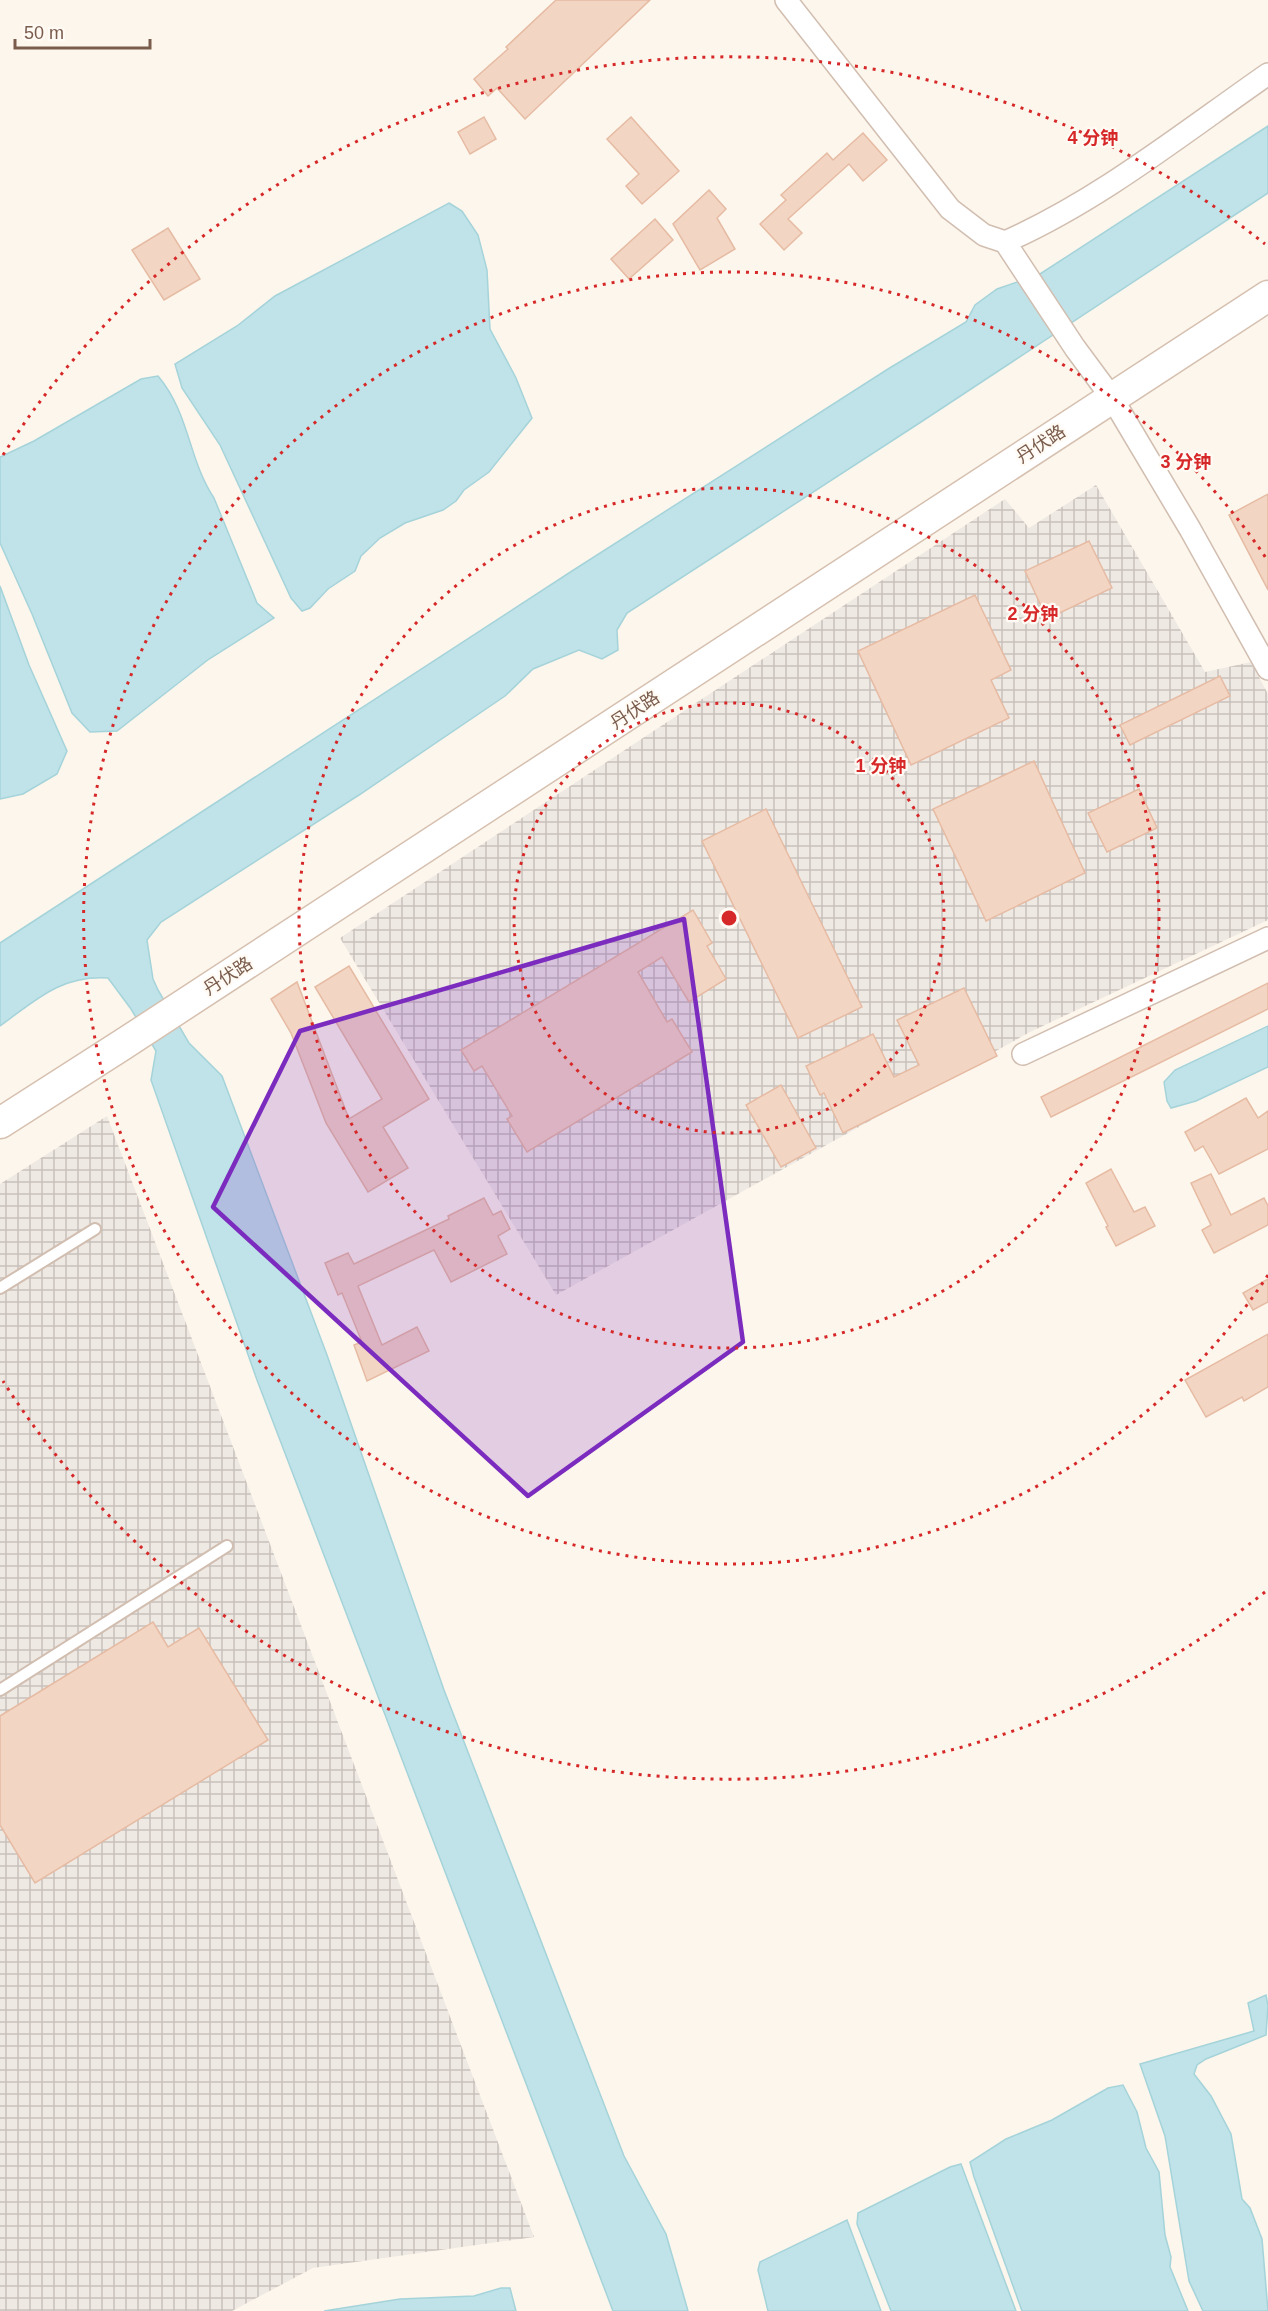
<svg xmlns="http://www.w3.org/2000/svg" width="1268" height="2311" font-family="Helvetica,'Noto Sans SC',sans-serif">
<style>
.industrial{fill:url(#industrial-grid)}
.water{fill:#bfe3e8;stroke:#a5d3da;stroke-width:1.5}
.building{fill:#f3d5c3;stroke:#e6bba3;stroke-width:1.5}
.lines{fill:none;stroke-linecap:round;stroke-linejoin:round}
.lane-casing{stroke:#d1beb0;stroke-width:14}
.street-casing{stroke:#d1beb0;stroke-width:24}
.secondary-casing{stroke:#d6c0b0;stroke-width:33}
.lane{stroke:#fff;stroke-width:10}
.street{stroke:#fff;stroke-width:21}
.secondary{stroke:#fff;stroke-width:30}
.marked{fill:#7b2cbf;fill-opacity:0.2;stroke:#7b2cbf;stroke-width:4.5;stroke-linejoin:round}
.ring{fill:none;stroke:#d62828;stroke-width:3;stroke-dasharray:3 6}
.labels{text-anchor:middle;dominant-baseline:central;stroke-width:4.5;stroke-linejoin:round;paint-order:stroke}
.street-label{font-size:18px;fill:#7a5c4d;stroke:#fffaf3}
.centre{fill:#d62828;stroke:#fffaf3;stroke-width:3}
.ring-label{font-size:18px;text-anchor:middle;font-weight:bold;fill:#d62828;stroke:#fffaf3;stroke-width:4.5;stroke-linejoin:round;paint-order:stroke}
</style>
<defs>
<pattern id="industrial-grid" width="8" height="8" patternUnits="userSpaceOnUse" patternTransform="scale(1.5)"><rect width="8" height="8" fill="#efe9e4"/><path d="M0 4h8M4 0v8" fill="none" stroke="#c7c0bb"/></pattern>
</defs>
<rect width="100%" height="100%" fill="#fdf6ec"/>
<g class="industrial">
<path d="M1096,485L1205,672L1251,662L1268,694V920L1030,1032L556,1295L340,938L1005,499L1029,528Z"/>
<path d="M107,1116L534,2237L313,2268L232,2311H0V1184Z"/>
</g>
<g class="water">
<path d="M1268,126V193L921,422L627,613L617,630L618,650L602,659L579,650L533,669L505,696L359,795L161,922L147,940L153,979L158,990L189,1043L222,1076L327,1355L444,1690L624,2156L666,2234L688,2311H613L257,1380L151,1080L156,1051L131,1009L108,978C61,975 36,1000 0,1026V943L572,571L888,369L966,322L975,305L997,289L1040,274Z"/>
<path d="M449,203L462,211L478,235L487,270L490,329L516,378L532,418L489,472L464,490L456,501L443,510L405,523L380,538L361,556L355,571L328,589L310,608L302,611L291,598L220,445L182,388L175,364L237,326L275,296Z"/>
<path d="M158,376C190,414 188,459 214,498L257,603L274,618L209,659L117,731L90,732L72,713L32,614L0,543V457L34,441L141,379Z"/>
<path d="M0,586L29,665L67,751L57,774L23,794L0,799Z"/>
<path d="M1268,1026V1067L1196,1101L1171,1108L1167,1101L1164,1082L1175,1070Z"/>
<path d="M1266,1995L1268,2006L1266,2035L1206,2059L1197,2065L1194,2074L1211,2096L1231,2134L1242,2199L1250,2208L1262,2239L1268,2311H1203L1189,2281L1165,2136L1140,2064L1254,2031L1248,2003Z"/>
<path d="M1123,2085L1137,2112L1146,2148L1159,2172L1165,2235L1171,2257L1170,2267L1188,2311H1022L974,2177L970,2162L1006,2139L1052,2120L1108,2088Z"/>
<path d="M961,2164L1016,2311H891L857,2224L858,2213L950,2167Z"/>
<path d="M847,2220L881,2311H768L758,2270L760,2262Z"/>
<path d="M501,2288H510L516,2311H324L400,2299L474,2296Z"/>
</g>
<g class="building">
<path d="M556,0H650L525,119L497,88L488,96L474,79L508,49L506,47Z"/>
<path d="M484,117L496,139L470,154L458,132Z"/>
<path d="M631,117L679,171L642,204L626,186L639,174L607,139Z"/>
<path d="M863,133L887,160L863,181L849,164L788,219L802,233L784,250L760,224L786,200L781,195L827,153L833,160Z"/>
<path d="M709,190L726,209L717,218L735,249L700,270L673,224Z"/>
<path d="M655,219L673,240L629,279L611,259Z"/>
<path d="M168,228L200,279L164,300L132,250Z"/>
<path d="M1268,494V590L1229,515Z"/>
<path d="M1089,541L1112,588L1047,619L1025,571Z"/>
<path d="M975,595L1011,670L991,680L1009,718L911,765L858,651Z"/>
<path d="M1220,676L1230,696L1130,745L1120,725Z"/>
<path d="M1034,761L1085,873L986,921L933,809Z"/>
<path d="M1139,789L1157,828L1107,852L1088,813Z"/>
<path d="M766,809L862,1007L798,1038L702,841Z"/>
<path d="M693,910L712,943L707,946L726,979L689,1002L662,957L638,972L667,1022L672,1019L692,1052L527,1152L507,1119L512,1116L482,1066L474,1071L461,1050Z"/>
<path d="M349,966L429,1099L383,1127L408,1168L368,1192L326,1123L291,1033L271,999L297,982L349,1119L382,1099L315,987Z"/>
<path d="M1268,983V1009L1051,1117L1041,1097Z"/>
<path d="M964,988L997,1056L843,1133L824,1093L820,1095L806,1066L873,1034L894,1077L919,1065L897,1020Z"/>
<path d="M781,1085L816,1148L781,1167L746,1105Z"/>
<path d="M1246,1098L1258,1118L1268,1111V1149L1219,1174L1203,1146L1195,1151L1185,1132Z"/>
<path d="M1111,1169L1134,1212L1145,1207L1155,1226L1116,1246L1106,1227L1108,1226L1086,1183Z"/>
<path d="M1211,1174L1231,1215L1264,1198L1268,1206V1225L1214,1253L1202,1230L1211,1225L1191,1183Z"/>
<path d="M484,1198L493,1215L501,1211L510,1229L498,1236L507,1254L451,1282L434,1250L358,1286L382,1345L417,1327L429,1351L367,1381L354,1345L362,1342L342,1293L338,1295L325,1263L348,1253L354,1264L449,1219L448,1216Z"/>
<path d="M1268,1279V1302L1253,1310L1243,1293Z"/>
<path d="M1268,1334V1387L1244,1401L1242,1397L1206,1417L1185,1380Z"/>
<path d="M153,1622L168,1647L199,1628L268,1740L35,1883L0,1825V1716Z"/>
</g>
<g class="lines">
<g class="lane-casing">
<g id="lane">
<path d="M0,1288L95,1229"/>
<path d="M0,1690L227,1546"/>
</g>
</g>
<g class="street-casing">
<g id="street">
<path d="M786,0L950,209L984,235L1005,242L1075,348L1112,398L1190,529L1268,669"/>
<path d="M1005,242C1100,200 1183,133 1268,74"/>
<path d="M1023,1054L1268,938"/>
</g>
</g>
<g class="secondary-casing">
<path id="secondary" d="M0,1123L122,1045L1268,296"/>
</g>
<use href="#lane" class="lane"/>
<use href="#street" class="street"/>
<use href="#secondary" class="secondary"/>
</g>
<path class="marked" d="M684,919L743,1342L528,1496L213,1207L300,1031Z"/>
<g class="ring">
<circle cx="729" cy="918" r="215"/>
<circle cx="729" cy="918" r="430"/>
<path d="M1268 1275A646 646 0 1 1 1268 561"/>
<path d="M1265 1592A861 861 0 0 1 3 1381M3 455A861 861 0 0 1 1265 244"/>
</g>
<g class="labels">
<g class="street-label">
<text transform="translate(1041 444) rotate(-33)">丹伏路</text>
<text transform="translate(635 710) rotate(-33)">丹伏路</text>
<text transform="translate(228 976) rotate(-33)">丹伏路</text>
</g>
</g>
<circle cx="729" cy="918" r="9" class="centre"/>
<g class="ring-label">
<text x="1093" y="144">4 分钟</text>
<text x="1186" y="468">3 分钟</text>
<text x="1033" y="620">2 分钟</text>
<text x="881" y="772">1 分钟</text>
</g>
<path d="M15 39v9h135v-9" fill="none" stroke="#7a5c4d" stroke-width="3"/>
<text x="24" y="39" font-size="18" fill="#7a5c4d" stroke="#fffaf3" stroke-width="4.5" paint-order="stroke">50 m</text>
</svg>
